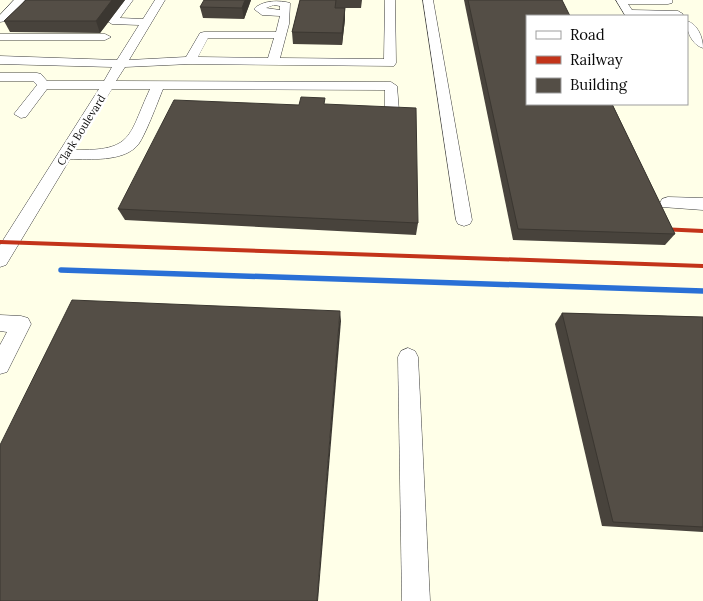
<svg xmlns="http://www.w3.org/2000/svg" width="703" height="601" font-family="Lora,serif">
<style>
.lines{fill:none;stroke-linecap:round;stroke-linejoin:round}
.stream{stroke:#2a70d6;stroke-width:5.5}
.minor-casing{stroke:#3d3d3d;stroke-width:1}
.minor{fill:#fff;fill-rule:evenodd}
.rail{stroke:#c3341a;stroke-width:4}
.wall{fill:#48433c}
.shaded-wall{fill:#3b3731}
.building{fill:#544e46;stroke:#3b3731}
.labels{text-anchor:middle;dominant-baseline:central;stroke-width:5;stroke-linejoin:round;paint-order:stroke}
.far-street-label{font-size:11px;fill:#0a0a0a;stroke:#fff}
</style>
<rect width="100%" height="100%" fill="#ffffe8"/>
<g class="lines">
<path class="stream" d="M61,270L703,291"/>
<g class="minor-casing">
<g id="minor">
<path d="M14,0H25L6,21L0,22V15Z"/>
<path d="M123,0H133L120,18L143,19L155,0H165L129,60L186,57L200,33L204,32H276L280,16L262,15L254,9C262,0 280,0 290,3L289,24L280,58L384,59L385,0H395L396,63L394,66L190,64L125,67L116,81L391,82L397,86L399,111L392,115L385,111V90L163,89C158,101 144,139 137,146C122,162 90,159 70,159L6,265L0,267V245L99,89H47L26,117L21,118L14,114L37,85L33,81H0V73H37L41,74L47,81H104L112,67L0,64V56L117,60L139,25L112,24L107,21ZM274,5L280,6V10L266,8ZM208,38H274L268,58L198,57ZM112,89H150C128,136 134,151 75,150Z"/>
<path d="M423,0H433L472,220L470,224L464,226L458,224L456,220Z"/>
<path d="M616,0H672V3L668,4H628L632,10L678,11L683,14L682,16H629L625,15Z"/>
<path d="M687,21C698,24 703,38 703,48C692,45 686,31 687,21Z"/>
<path d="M0,34H105L111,37L105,40H0Z"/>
<path d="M668,197L703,198V210L662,207L660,203L662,199Z"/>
<path d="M0,315L21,316L28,318L31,324L7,372L0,374V345L7,332L0,331Z"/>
<path d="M408,348L415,351L418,357L430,601H402L398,357L401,351Z"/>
</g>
</g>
<use href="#minor" class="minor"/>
<g class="rail">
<path d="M660,229L703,231"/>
<path d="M0,242L703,266"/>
</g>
</g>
<g class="wall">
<path d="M26,0H125L100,33L10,32L4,21Z"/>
<path d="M251,0L244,19L203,18L200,7Z"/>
<path d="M300,0H362L361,8H337H345V19L342,45L293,44L292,32Z"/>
<path d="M464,0H562L675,234L665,245L513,240Z"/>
<path d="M325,105L418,223L416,235L125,220L118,209Z"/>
<path d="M562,313L703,317V532L602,526L555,324Z"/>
</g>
<g class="shaded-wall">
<path d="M112,0H125L100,33L96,21Z"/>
<path d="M245,0H251L244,19L242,8Z"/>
<path d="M345,8V19L342,45V33Z"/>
<path d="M340,311L341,321L318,601H317Z"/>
</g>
<g class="building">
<path d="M26,0H112L96,21H4Z"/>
<path d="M204,0H245L242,8L200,7Z"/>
<path d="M300,0H336L335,8H345L342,33L292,32Z"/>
<path d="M468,0H562L570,16H527V104H612L675,234L518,229Z"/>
<path d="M301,97L325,98L324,104L416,108L418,223L118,209L174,100L299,105Z"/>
<path d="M72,300L340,311L317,601H0V445Z"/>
<path d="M562,313L703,317V527L613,522Z"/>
</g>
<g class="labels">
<g class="far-street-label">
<text transform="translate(81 130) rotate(-58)">Clark Boulevard</text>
</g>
</g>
<rect x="526" y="15" width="162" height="90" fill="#ffffff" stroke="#9d9d9d"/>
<rect x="536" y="31" width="25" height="8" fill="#ffffff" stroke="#9d9d9d"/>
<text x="570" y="40" font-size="15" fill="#0a0a0a">Road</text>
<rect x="536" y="56" width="25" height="8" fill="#c3341a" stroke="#9d9d9d"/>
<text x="570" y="65" font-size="15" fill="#0a0a0a">Railway</text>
<rect x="536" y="78" width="25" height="15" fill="#544e46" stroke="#9d9d9d"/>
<text x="570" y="90" font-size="15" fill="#0a0a0a">Building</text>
</svg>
